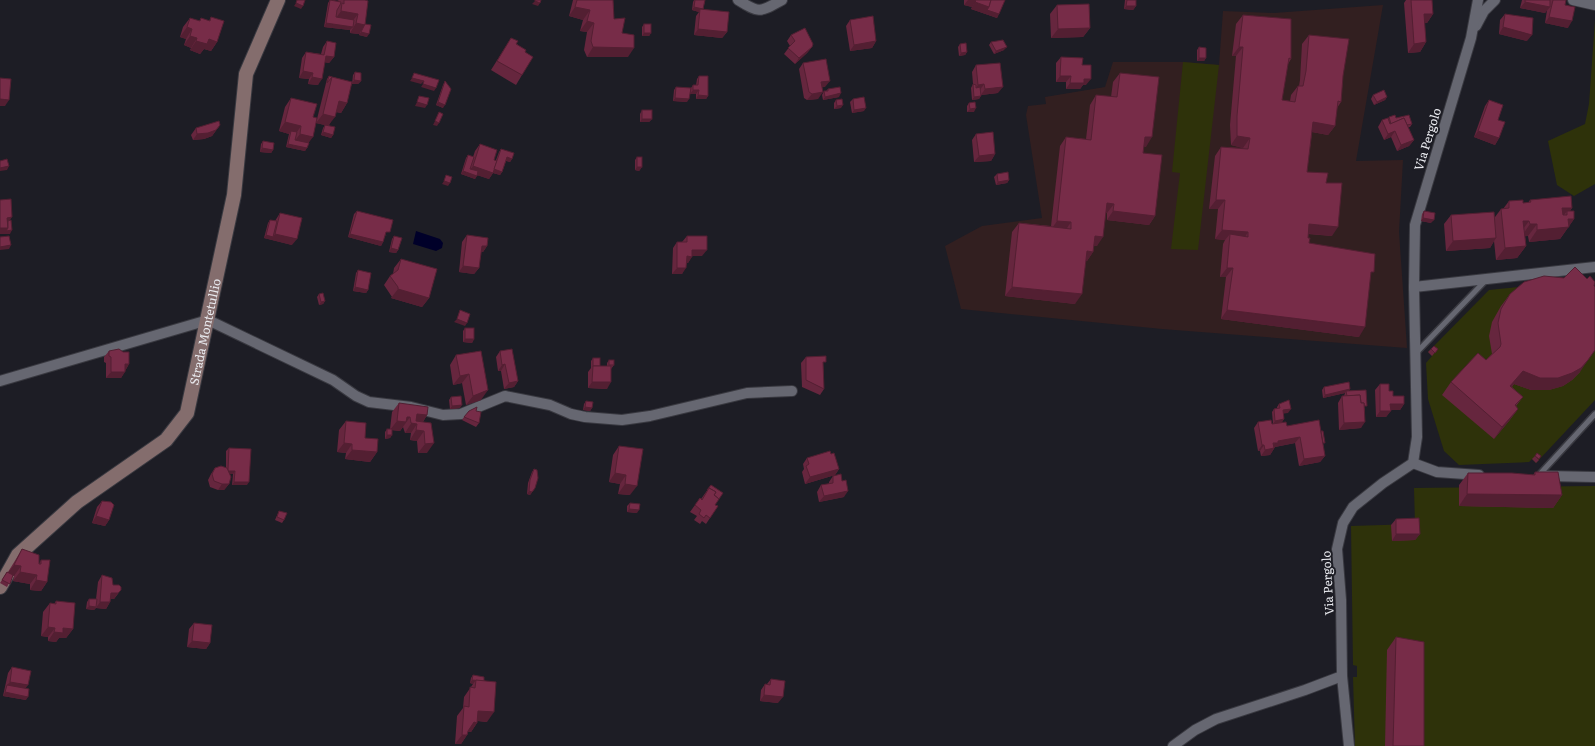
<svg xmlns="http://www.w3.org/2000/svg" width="1595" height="746" font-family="Literata,serif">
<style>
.education{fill:#321f20}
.green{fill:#2e320a}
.water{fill:#000029}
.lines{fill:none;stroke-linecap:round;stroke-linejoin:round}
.lane-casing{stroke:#393940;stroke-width:8}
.street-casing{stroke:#393940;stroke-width:12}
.secondary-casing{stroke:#393940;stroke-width:16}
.lane{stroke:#666771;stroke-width:5}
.street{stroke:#666771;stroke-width:10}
.secondary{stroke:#846d6d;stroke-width:14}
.wall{fill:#66263e}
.shaded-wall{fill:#531f32}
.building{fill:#772c48;stroke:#531f32}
.labels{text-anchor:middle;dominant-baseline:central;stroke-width:4;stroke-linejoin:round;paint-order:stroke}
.street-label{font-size:12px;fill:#e9eaef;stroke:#1d1d25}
</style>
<rect width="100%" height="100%" fill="#1d1d25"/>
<path class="education" d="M1383,5L1356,161L1403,160L1399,232L1407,348L1162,329L961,309L945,246L982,226L1042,218L1026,115L1028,106L1046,104L1045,97L1105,87L1113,62H1183L1219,65L1223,11L1274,13Z"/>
<g class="green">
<path d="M1595,20V184L1574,196L1557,185L1548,141L1585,124L1589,104Z"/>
<path d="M1183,62L1219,65L1198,250L1171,249L1180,173L1172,172Z"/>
<path d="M1587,280L1595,287V400L1536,463L1532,459L1529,462L1459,465L1444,451L1428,399L1426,363L1432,356L1428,352L1489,290Z"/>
<path d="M1595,486V746H1355L1353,677H1357V666L1353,665L1351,526L1415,524L1414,488Z"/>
</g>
<path class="water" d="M416,231L440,239L443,243L442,248L436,251L413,244Z"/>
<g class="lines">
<g class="lane-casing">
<g id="lane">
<path d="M1417,352L1485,281"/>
<path d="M1539,475L1595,414"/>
</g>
</g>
<g class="street-casing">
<g id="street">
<path d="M738,0C760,14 760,12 782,0"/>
<path d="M1573,0L1595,5"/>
<path d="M1476,26L1484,11L1495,0"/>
<path d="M1414,287L1595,267"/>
<path d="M0,381L208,320L333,380L356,396L369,402L411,407L443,415L461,414L505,396L550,405L571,414L585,417L622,420L650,416L747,393L792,391"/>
<path d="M1413,463L1437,472L1479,475"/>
<path d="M1546,476L1595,477"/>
<path d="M1173,746L1195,730L1216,719L1305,690L1342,676"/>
<path d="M1349,746L1342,676L1341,600L1337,549L1343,523L1353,507L1383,483L1413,463L1417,437L1414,287L1415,225L1471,38L1478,0"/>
</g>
</g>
<g class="secondary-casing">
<g id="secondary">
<path id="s1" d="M0,587L18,555L77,502L166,440L187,413L234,195L246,74L278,0"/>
</g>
</g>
<use href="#lane" class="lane"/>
<use href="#street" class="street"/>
<use href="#secondary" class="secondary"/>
</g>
<g class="wall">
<path d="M330,0L339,1L337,0H365V24L367,37L359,35L360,32L359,34L350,33V30L324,27L328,3Z"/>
<path d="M573,0H613L614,19L622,33L628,57H587L584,50L587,32L580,31L583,20L569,16Z"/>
<path d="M694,0H705L703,10L727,32L722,38L694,35L696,16L699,12L692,10L693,2Z"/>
<path d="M964,0H1005L997,18L971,9L972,7L964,5Z"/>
<path d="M1125,0H1136V6L1133,10L1124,9Z"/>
<path d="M1406,0H1411L1433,14L1427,23H1424L1426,42L1420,52L1408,53L1404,3Z"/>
<path d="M1522,0H1565V5L1568,28L1545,23L1547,10L1545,13L1520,8Z"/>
<path d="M1057,5L1090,28L1083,37L1051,38L1050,14Z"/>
<path d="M1505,14L1527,41L1499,34L1500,20Z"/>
<path d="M1243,15L1291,59L1288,64L1282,100L1290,101L1291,95L1298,86H1299L1300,80L1302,44L1309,35L1343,76L1341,102L1337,108L1335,126L1328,135L1312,132L1307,172L1326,183L1332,236L1308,234V238L1309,243L1370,278L1359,337L1221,319L1226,277H1220L1223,244L1225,240L1215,239L1218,209H1209L1215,156L1221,147L1243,148L1231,145L1230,125L1236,56H1232L1236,24Z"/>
<path d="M211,17L217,42L211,51L204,49L200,54L190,50L191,48L184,45L186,39L180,37L183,27L190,18L199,21L201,18L209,21Z"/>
<path d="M850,20L876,41L872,48L850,51L846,26Z"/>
<path d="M644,24L651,33L649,36H642V27Z"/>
<path d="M791,35L812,47L807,53L795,64L784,54L790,46L787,41Z"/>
<path d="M511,38L525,52L522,75L516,85L491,70Z"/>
<path d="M327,41L334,57L329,63L325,62L318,85L308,84L309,79L299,78L302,58L306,52L321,54L323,47Z"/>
<path d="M991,42L1004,50L994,54L989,45Z"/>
<path d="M960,44L967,52L965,55L959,56L958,47Z"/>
<path d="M1199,47L1206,58L1204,61H1197V50Z"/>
<path d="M1061,57L1082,65L1086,85H1083L1080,89H1066V82H1056V63Z"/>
<path d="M803,63L825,87H822L818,99L807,100L804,98L799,69Z"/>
<path d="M976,65L998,93L981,95L979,99L972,100L971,88L973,84L972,72Z"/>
<path d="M355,72L361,81L358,84H352L353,75Z"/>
<path d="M1120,73L1146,147L1144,146L1143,153L1155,216L1149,225L1107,220V213H1106L1097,246H1094L1093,252L1087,261H1086L1075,304L1005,296L1012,232L1019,223L1051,226L1060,146L1066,137L1086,139L1090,105L1096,95L1111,97L1113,82Z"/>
<path d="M329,76L352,82L347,103L341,113L336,112L329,125L333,135L331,138L321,135L323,128L325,125L316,123L327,79Z"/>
<path d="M699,76L708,96L706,99H696V94H690L691,88L693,85H696L697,79Z"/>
<path d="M445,81L443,108L436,105L443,85Z"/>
<path d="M676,87L687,102L673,101L674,90Z"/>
<path d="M828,89L839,97L823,100L822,95L824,91H826Z"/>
<path d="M1373,95L1387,97L1385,100L1374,105L1371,99Z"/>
<path d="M291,98L313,117L309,143L305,151L286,147L289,134L279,131L285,107Z"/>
<path d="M853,99L864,111L852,113L850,102Z"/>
<path d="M836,100L841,108L834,109V103Z"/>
<path d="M1489,100L1498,120L1499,138L1495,145L1474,137L1485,106Z"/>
<path d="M969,103L974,112H967V106Z"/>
<path d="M642,110L652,119L649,122H640V114Z"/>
<path d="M1389,117L1396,118L1412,124L1410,127H1408L1414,140L1409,146L1397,151L1391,137L1384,140L1378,127L1382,120L1388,119Z"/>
<path d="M220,125L212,136L204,139L193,140L191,135L196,128Z"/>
<path d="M976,134L995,154L991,161L974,162L972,140Z"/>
<path d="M263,141L273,150L271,153L260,152L261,144Z"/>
<path d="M480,144L494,160H496L499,152L501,149L512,159L510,162L506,161L502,172L500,175L493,173L489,179L477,175L475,179L461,174L466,158L468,155L473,157L475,151Z"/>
<path d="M637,157L642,167L639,171L635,170V160Z"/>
<path d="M997,174L1009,180L1007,183L996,185L994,177Z"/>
<path d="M1530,200L1572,208L1570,211L1574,219L1560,239L1529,242L1528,236H1525L1526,246L1517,258L1496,260L1494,241L1490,248L1446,251L1444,224L1451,215L1495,217L1501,209H1503L1509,201L1523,203H1528Z"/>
<path d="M357,211L387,236L385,235L383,242L381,246L348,237L354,214Z"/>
<path d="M1424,211L1431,223L1421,221L1422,214Z"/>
<path d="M280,213L292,245L264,238L268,223L270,220L275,221Z"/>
<path d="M467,235L487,246L483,252H481L479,268L474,274L459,272L462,242Z"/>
<path d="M394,236L398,250L396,253L389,252L392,239Z"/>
<path d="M687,236L702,256H692L688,263H687L682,274H672L673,248L677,242H682Z"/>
<path d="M401,259L429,298L422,307L391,298L392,297L384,285L390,276L393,274L394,268Z"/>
<path d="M358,270L368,290L366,293L353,291L356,273Z"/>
<path d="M1595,286L1580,372L1572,380L1563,386L1549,390H1531L1514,384L1512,387L1523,397L1516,406L1518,409L1509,421L1494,439L1442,395L1451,382L1486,360L1492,354L1489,336L1492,322L1501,306L1510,294Z"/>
<path d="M319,294L325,301L323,304L319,305L317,297Z"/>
<path d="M465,328L474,339L472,343L463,342V331Z"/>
<path d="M1431,349H1438L1432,356L1428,352Z"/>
<path d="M109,351L129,364L121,378H106V363L104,362V357Z"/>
<path d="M481,351V400L466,405L462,383L453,385L450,365L456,355Z"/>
<path d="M500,351L518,381L514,387L504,389L501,371H498L496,357Z"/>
<path d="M806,357L823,366L824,389L820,395L802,387L801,363Z"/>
<path d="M593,358L599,366H607V363L609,360L614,365L611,369L607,389L588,388V372L591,368V361Z"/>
<path d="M1380,384L1389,391L1393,396L1404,404L1400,410H1391L1386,417H1376L1375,390Z"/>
<path d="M1324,387L1349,391L1365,409L1361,428L1339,430L1338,403L1342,396H1344L1345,393L1323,398L1322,390Z"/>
<path d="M451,397L460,408L450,409L449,400Z"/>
<path d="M586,401L592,408L590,411L583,410L584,404Z"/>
<path d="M399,403L427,415L423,422L427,453H418L417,441L410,440L411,433H405L403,427L400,431L392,430V435L390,438L385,439V432L387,429H390L392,412Z"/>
<path d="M1279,404L1288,413H1284V419L1282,422L1287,426L1323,445L1325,456L1320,462L1299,466L1295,443L1275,447L1270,455L1261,456L1260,451H1258L1254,428L1258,422L1273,424L1272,412L1274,409L1277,408V407Z"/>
<path d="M476,411L479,423L476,427L462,420L464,417Z"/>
<path d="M346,421L365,438L377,452L370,462L345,459L346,453L337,452L339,430Z"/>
<path d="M619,446L630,495L618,494L620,484L609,482L613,455Z"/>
<path d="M229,448L247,485H232L233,474H230L229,484L224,490H218L210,487L208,480L211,474L215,468L226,467V451Z"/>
<path d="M1535,456L1539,460L1536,463L1532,459Z"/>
<path d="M807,458L839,469L835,475L805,484L802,472L804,469L803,464Z"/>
<path d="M534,469L535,488L530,495L527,494L528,483L532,472Z"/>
<path d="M1535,472L1562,495L1553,508L1459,506V485L1468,473L1533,475Z"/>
<path d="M833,476L844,497L819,502L817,492L821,485L829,484V482Z"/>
<path d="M711,485L715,505L718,506L706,524L702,521L700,524L694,520L697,516L690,512L700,498L701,499Z"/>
<path d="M102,501L109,520L105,526L92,523L97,507Z"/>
<path d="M630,503L637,513L627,512V506Z"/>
<path d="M279,511L284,520L282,523L275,520Z"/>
<path d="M1396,519L1420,534L1415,540L1392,541L1391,525Z"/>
<path d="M22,549L39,564L41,560L47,582L41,591L30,590V584L13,581L14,576L13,575L7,587L0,583L7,572H8L16,559Z"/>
<path d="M102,575L113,585L121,590L114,599H110V602L106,609L96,608L94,610L86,609L87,602L89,599H96L98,582Z"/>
<path d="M56,601L73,629L66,638H59L56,642L48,641V637L41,636L43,612L50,603L54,604Z"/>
<path d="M194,623L210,643L206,649L187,647L189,629Z"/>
<path d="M1396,637L1424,746H1385L1387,650Z"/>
<path d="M12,667L26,700L3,696L8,673Z"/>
<path d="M473,675L484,681L487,722L477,721V723L471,732H468L467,735L461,744H455L457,716L463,708L464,697L473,684L470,683L471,678Z"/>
<path d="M771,679L778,703L760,701L761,690L765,684H767Z"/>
</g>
<g class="shaded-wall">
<path d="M968,0H974L976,1L972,7L964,5Z"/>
<path d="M535,1L540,3L538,6L532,4Z"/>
<path d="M975,2L989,7L999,14L997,18L971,9Z"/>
<path d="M1525,2L1550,7L1545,13L1520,8Z"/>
<path d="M296,3L303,6L301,9L294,6Z"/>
<path d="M1126,6H1136L1133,10L1124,9Z"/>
<path d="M575,7L590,10L583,20L569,16Z"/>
<path d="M694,7L703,9H700L699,12L692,10Z"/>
<path d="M341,11L358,14L351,23L334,21Z"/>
<path d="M1424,14H1433L1427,23L1417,24Z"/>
<path d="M1549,17L1572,21L1568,28L1545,23Z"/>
<path d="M587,21L594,23L587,32L580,31Z"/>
<path d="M326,23L353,27L350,30L324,27Z"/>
<path d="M356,23L365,25L359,34L350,33Z"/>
<path d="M187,27L192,29L186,39L180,37Z"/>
<path d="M1503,27L1532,35L1527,41L1499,34Z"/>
<path d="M1090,28L1083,37L1051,38L1058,29Z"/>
<path d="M698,29L727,32L722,38L694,35Z"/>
<path d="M361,32L369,34L367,37L359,35Z"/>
<path d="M644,33H651L649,36H642Z"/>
<path d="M190,36L197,38L191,48L184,45Z"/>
<path d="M209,39L217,42L211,51L204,49L200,54L190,50L196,41Z"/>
<path d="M876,41L872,48L850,51L854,45Z"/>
<path d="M1426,42L1420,52L1408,53L1414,44Z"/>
<path d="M593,47L634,48L628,57H587Z"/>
<path d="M812,47L807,53L795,64L799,58Z"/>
<path d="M1007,47L1004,50L994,54L996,51Z"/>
<path d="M1239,47H1243L1236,56H1232Z"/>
<path d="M967,52L965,55L959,56L961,53Z"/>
<path d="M326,56L334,57L329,63L322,62Z"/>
<path d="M1199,58H1206L1204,61H1197Z"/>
<path d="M303,71L313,73L309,79L299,78Z"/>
<path d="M1060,76H1071L1066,82H1056Z"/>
<path d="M312,77L322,79L318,85L308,84Z"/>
<path d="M412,78L424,81L421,84L410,81Z"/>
<path d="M1084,79H1091L1086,85H1083L1080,89H1066L1070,83Z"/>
<path d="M354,80L361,81L358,84H352Z"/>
<path d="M830,81L825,87L816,88L821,82Z"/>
<path d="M423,84L436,88L434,91L421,87Z"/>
<path d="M984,84L980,90L974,91L978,85Z"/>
<path d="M1003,87L998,93L981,95L985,89Z"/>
<path d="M693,90H699L696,94H690Z"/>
<path d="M823,92L818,99L807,100L812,94Z"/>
<path d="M841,93L839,97L823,100L825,97Z"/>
<path d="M698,95L708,96L706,99H696Z"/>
<path d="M981,96L979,99L972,100L974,97Z"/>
<path d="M1387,97L1385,100L1374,105L1377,102Z"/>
<path d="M675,98L689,99L687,102L673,101Z"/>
<path d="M0,99L9,100L5,106H0Z"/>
<path d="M339,101L347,103L341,113L332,111Z"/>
<path d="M417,102L427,105L425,108L415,106Z"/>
<path d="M438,102L445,105L443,108L436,105Z"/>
<path d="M843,105L841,108L834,109L837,106Z"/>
<path d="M866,108L864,111L852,113L854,110Z"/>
<path d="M976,108L974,112H967L970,109Z"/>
<path d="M323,114L335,117L328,126L316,123Z"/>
<path d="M642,119H652L649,122H640Z"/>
<path d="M435,121L439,123L437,126L433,125Z"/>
<path d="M285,122L301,126L295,135L291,131L289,134L279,131Z"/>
<path d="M1313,122L1335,126L1328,135L1307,131Z"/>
<path d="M220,125L212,136L204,139L193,140L197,134Z"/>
<path d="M1395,131L1391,137L1384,140L1388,134Z"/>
<path d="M1478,131L1499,138L1495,145L1474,137Z"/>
<path d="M323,132L333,135L331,138L321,135Z"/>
<path d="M300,134L313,137L306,146L293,143Z"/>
<path d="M1237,136L1250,138L1243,148L1231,145Z"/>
<path d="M1145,137H1152L1146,147L1138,146Z"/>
<path d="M1414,140L1409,146L1397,151L1401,145Z"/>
<path d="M288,144L307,148L305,151L286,147Z"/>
<path d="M262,148L273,150L271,153L260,152Z"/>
<path d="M995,154L991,161L974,162L979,156Z"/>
<path d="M507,157L512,159L510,162L505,160Z"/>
<path d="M9,166L7,170L0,171V168Z"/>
<path d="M473,166L494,169L502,172L500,175L493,173L489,179L468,172Z"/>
<path d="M637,167H642L639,171L635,170Z"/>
<path d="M463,171L477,176L475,179L461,174Z"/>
<path d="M1009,180L1007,183L996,185L998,182Z"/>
<path d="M444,181L450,183L448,186L442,184Z"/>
<path d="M1216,200H1225L1218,209H1209Z"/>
<path d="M1107,203L1114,204L1107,213H1100Z"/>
<path d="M1562,208H1572L1563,220L1567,215V211L1560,220Z"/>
<path d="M1113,211L1155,216L1149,225L1107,220Z"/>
<path d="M12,217L8,223L7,218Z"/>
<path d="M1423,218L1434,220L1431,223L1421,221Z"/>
<path d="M1568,219H1574L1560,239L1529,242L1537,230Z"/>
<path d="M1057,221L1071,222L1065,231L1051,230Z"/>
<path d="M1523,221H1529L1520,233Z"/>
<path d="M1309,224L1338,227L1332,236L1302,233Z"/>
<path d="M1530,224H1537L1528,236L1521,237Z"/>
<path d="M0,228H8L12,230L10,234H0Z"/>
<path d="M1222,230L1248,232L1242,242L1230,234L1225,240L1215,239Z"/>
<path d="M275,234L297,239L292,245L264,238L266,235L273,237Z"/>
<path d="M350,234L383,242L381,246L348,237Z"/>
<path d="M1095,236L1103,237L1097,246H1089Z"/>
<path d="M1496,238L1490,248L1446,251L1453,241Z"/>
<path d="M11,245L9,249L0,250V247Z"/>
<path d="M482,246H487L483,252H477Z"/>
<path d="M1526,246L1517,258L1496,260L1505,248Z"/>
<path d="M391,248L398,250L396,253L389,252Z"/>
<path d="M692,250H707L702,256H688Z"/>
<path d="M1087,251L1093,252L1087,261H1080Z"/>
<path d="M687,256L692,257L688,263H682Z"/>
<path d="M463,266L479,268L474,274L459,272Z"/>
<path d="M677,268H686L682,274H672Z"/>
<path d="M1227,268H1233L1226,277H1220Z"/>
<path d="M355,287L368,290L366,293L353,291Z"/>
<path d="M1012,287L1082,294L1075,304L1005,296Z"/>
<path d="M398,289L429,298L422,307L391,298Z"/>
<path d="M325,301L323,304L319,305L321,302Z"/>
<path d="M1227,310L1365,327L1359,337L1221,319Z"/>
<path d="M457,319L467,323L465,326L454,322Z"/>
<path d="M465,339H474L472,343L463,342Z"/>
<path d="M1588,360L1580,372L1572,380L1563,386L1549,390H1531L1514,384L1502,398L1510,386L1523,371Z"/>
<path d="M125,364H129L125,371Z"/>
<path d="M505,364L501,371H498L502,365Z"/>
<path d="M111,372H125L121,378H106Z"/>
<path d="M469,374L462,383L453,385L460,376Z"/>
<path d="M518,381L514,387L504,389L509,383Z"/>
<path d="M592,382H611L607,389L588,388Z"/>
<path d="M1350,389L1348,392L1346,391L1345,393L1323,398L1325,395Z"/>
<path d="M488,390L481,400L466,405L473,396Z"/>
<path d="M1390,404H1404L1400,410H1386Z"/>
<path d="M462,405L460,408L450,409L452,406Z"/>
<path d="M585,407L592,408L590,411L583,410Z"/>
<path d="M1291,409L1288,413L1281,414L1283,410Z"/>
<path d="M1518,409L1509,421L1494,439L1502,427Z"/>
<path d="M1380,411H1391L1386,417H1376Z"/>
<path d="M417,414L427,415L421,425L417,424L411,433H405Z"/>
<path d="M407,417H410L400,431L390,430L397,421Z"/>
<path d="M1284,419L1282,422L1273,424L1275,421Z"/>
<path d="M1365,422L1361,428L1339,430L1344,423Z"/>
<path d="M416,430L424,431L417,441L410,440Z"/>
<path d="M387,435H392L390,438L385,439Z"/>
<path d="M1300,437L1295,443L1275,447L1270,455L1261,456L1265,450L1278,441Z"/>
<path d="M344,443L352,444L346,453L337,452Z"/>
<path d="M434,443L427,453H418L425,444Z"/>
<path d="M1262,445H1264L1260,451H1258Z"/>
<path d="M352,450L377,452L370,462L345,459Z"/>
<path d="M1325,456L1320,462L1299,466L1304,459Z"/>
<path d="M839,469L835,475L805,484L810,477Z"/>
<path d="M227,471H235L233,474H225Z"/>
<path d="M615,473L626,475L620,484L609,482Z"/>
<path d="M234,482H249L247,485H232Z"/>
<path d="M222,484H229L224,490H218Z"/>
<path d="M625,484L637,486L630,495L618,494Z"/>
<path d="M535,488L530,495L527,494L529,491Z"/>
<path d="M848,491L844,497L819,502L824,496Z"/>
<path d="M1467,494L1562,495L1553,508L1459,506Z"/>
<path d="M629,509L639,510L637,513L627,512Z"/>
<path d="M96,516L109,520L105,526L92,523Z"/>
<path d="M1396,534H1420L1415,540L1392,541Z"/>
<path d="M14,565L21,566L14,576L7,574Z"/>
<path d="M20,572L37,575L30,584L13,581Z"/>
<path d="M36,580L47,582L41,591L30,590Z"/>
<path d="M111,593H118L114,599H106Z"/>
<path d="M100,602H110L106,609L96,608Z"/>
<path d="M89,606L96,607L94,610L86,609Z"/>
<path d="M48,627L55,628L48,637L41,636Z"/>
<path d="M63,628L73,629L66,638H59L56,642L48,641L54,632Z"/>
<path d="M192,641L210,643L206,649L187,647Z"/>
<path d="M472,680H476L473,684L470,683Z"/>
<path d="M10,682L28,685L23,692L7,685Z"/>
<path d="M5,692L28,697L26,700L3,696Z"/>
<path d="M764,695L783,697L778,703L760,701Z"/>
<path d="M478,711L494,712L487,722L471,720Z"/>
<path d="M474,722L477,723L471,732H468L467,735L461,744H455L462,735Z"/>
</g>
<g class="building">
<path d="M297,0H305L303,6L296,3Z"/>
<path d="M330,0L341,2L340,5L337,10L336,17L354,20L353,27L326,23Z"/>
<path d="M344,0H365L368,1L365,25L356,23L358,14L341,11L342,3L344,4Z"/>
<path d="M535,0H541L540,3L535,1Z"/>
<path d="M577,0H613L614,19L625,18L622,33L634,35V48L593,47L591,41L594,23L587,21L590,10L575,7Z"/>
<path d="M695,0H705L703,9L694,7Z"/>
<path d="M974,0H991L989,7L975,2L976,1Z"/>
<path d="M991,0H1005L999,14L987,10L989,7Z"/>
<path d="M1127,0H1136V6H1126Z"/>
<path d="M1411,0H1432L1433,14H1424L1426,42L1414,44Z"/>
<path d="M1525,0H1550V7L1525,2Z"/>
<path d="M1553,0H1566L1565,5L1575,7L1572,21L1549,17Z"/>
<path d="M1089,4L1090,28L1058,29L1057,5Z"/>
<path d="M700,9L729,12L727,32L698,29Z"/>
<path d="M1505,14L1533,18L1532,35L1503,27Z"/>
<path d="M1243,15L1291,19V59L1289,58L1282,100L1295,102L1298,86H1303L1306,71L1309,35L1349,39L1343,76L1341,102L1338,101L1335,126L1313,122L1307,172L1328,173L1326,183H1342L1338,227L1309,224L1308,238H1310L1309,243L1375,254L1374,272H1371L1365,327L1227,310L1233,268H1227L1230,234L1248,237V232L1222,230L1225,200H1216L1221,147L1248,149L1250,138L1237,136V116L1243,47H1239Z"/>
<path d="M873,16L876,41L854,45L850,20Z"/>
<path d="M211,17L224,21L217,42L209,39L207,44L196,41L197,38L190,36L192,29L187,27L190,18L200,21L201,18L210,21Z"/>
<path d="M365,24L371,25L369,34L361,32Z"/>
<rect x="644" y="24" width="7" height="9"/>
<path d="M805,28L813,44L812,47L799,58L788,48L795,41L791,35Z"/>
<path d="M511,38L518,41L516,44L526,50L525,52L533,57L522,75L497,61Z"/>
<path d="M1003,40L1007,47L996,51L991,42Z"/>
<path d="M327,41L336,43L334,57L326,56L322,79L312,77L313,73L303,71L306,52L324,55Z"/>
<path d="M966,43L967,52L961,53L960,44Z"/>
<path d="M1199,47L1206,48V58H1199Z"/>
<path d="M1061,57L1083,58L1082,65H1091V79H1084V83H1070L1071,76H1060Z"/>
<path d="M826,59L830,81L821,82L823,92L812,94L809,92L803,63Z"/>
<path d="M1000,63L1003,87L985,89L984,84L978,85L976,65Z"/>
<path d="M355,72L361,73V81L354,80Z"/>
<path d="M414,73L439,80L436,88L423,84L424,81L412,78Z"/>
<path d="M1120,73L1159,77L1152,137H1145L1143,153L1162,155L1155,216L1113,211L1114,204L1107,203L1103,237L1095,236L1093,252L1087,251L1082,294L1012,287L1019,223L1071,229V222L1057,221L1066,137L1091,140L1096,95L1117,97Z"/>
<path d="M329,76L332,77L327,83Z"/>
<path d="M699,76H708V96L698,95L699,90H693V85H698Z"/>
<path d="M332,77L352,82L347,103L339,101L335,117L323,114Z"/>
<path d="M0,78L11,79L9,100L0,99Z"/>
<path d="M445,81L451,89L445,105L438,102Z"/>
<path d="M973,84L976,85V88L980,87L981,96L974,97Z"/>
<path d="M676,87L691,88L689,99L675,98Z"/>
<path d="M840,87L841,93L825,97L824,91H828V89Z"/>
<path d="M1384,90L1387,97L1377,102L1373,95Z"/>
<path d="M419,96L429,98L427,105L417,102Z"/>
<path d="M864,97L866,108L854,110L853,99Z"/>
<path d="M291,98L317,104L313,117L317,118L313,137L300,134L301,126L285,122Z"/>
<path d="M842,99L843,105L837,106L836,100Z"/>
<path d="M1489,100L1503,105L1498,120L1505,122L1499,138L1478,131Z"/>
<path d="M975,102L976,108L970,109L969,103Z"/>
<rect x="642" y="110" width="10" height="9"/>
<path d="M439,112L443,114L439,123L435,121Z"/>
<path d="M1395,115L1396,118L1409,115L1412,124L1407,125L1404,118L1391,124L1389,117Z"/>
<path d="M1388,118L1390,124L1404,118L1414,140L1401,145L1395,131L1388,134L1382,120Z"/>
<path d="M219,121L220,125L216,130L208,133L197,134L196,128Z"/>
<path d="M325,125L335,127L333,135L323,132Z"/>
<path d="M291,131L297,132L295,140L309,143L307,148L288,144Z"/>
<path d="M993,132L995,154L979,156L976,134Z"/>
<path d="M263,141L274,143L273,150L262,148Z"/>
<path d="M480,144L497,150L494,160L497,161L493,173L473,166Z"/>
<path d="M501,149L514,153L512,159L507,157L502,172L494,169Z"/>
<path d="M468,155L474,157L470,169L478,171L477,176L463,171Z"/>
<rect x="637" y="157" width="5" height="10"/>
<path d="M7,159L9,166L0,168V161Z"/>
<path d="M1008,172L1009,180L998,182L997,174Z"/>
<path d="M446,175L452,177L450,183L444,181Z"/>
<path d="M1571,196L1572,208H1562L1563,215H1567V211H1574V219H1568L1569,227L1537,230V224H1530L1529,221H1523L1526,246L1505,248L1501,209L1509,208V201L1523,200V203L1531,202L1530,200Z"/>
<path d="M11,199L12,217L7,218L8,228H0V200Z"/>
<path d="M357,211L393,220L390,232H386L383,242L350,234Z"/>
<path d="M1424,211L1435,213L1434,220L1423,218Z"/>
<path d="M1494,212L1496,238L1453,241L1451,215Z"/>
<path d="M280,213L302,218L297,239L275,234Z"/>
<path d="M11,220L12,230L6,231L8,228V221Z"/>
<path d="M270,220L277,221L273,237L266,235Z"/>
<path d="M467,235L488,238L487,246H482L479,268L463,266Z"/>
<path d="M9,236L11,245L0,247V237Z"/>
<path d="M394,236L402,238L398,250L391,248Z"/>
<path d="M687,236H707V250H692V257L687,256L686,268H677V242H687Z"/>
<path d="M401,259L437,269L429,298L398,289V287L390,276L398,270Z"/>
<path d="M1575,267L1587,279L1590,276L1595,282L1594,286L1595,287V350L1588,360L1581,368L1572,373L1558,378H1540L1523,371L1510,386L1523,397L1515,405L1518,409L1502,427L1451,382L1478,353L1486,360L1500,347L1501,344L1498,323L1501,309L1510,294L1524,282L1544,276L1564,278Z"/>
<path d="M358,270L371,273L368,290L355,287Z"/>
<path d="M323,293L325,301L321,302L319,294Z"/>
<path d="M460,310L470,314L467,323L457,319Z"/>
<rect x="465" y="328" width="9" height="11"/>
<path d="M1434,346L1438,349L1435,353L1431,349Z"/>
<path d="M119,349L123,352H129V364H125V372H111V357L109,356V351Z"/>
<path d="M512,349L518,381L509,383L505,364L502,365L500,351Z"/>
<path d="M481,351L488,390L473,396L469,374L460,376L456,355Z"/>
<path d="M826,356V362H823L824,389L806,380V357Z"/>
<rect x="593" y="358" width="7" height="8"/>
<rect x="609" y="360" width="5" height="5"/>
<path d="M593,366H611V382H592Z"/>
<path d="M1349,382L1350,389L1325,395L1324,387Z"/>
<path d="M1380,384H1389V391H1393V396H1404V404H1390L1391,411H1380Z"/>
<path d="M1366,390L1367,406H1364V403H1361L1360,395L1347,396L1346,391Z"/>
<path d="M1360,395L1361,403H1364L1365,422L1344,423L1342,396Z"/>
<path d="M461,396L462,405L452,406L451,397Z"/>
<path d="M1289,400L1291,409L1283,410L1284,419L1275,421L1274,409L1280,408L1279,404Z"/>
<path d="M586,401L593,402L592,408L585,407Z"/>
<path d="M399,403L428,407L427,415L417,414L416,421L431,423L434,443L425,444L424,431L416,430L417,424L411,423L410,417H407L406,422L397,421Z"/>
<path d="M477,407L476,411L481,412L479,423L464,417L469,411Z"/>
<path d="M1271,420L1272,424L1286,422L1287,426L1319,420L1325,456L1304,459L1300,437L1278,441V443H1273L1274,448L1265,450L1264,445H1262L1258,422Z"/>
<path d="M346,421L366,423L365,438L378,439L377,452L352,450V444L344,443Z"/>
<rect x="387" y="429" width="5" height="6"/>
<path d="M1321,431H1323L1325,443H1323Z"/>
<path d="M619,446L643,449L637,486L625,484L626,475L615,473Z"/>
<path d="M229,448L251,449L249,482H234L235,471H228V469Z"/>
<path d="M830,451L831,454L834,453L839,469L810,477L806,466L809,464L807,458Z"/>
<path d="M1537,453L1541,456L1539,459L1535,456Z"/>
<path d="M221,466L227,468L231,477L229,484H222L214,481L212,474L215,468Z"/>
<path d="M534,469L537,470L538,478L535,488L532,492L529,491L530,480Z"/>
<path d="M1535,472H1558L1562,495L1467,494L1468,473H1512L1535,475Z"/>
<path d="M841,474L842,481L846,480L848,491L824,496L821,485L833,483V476Z"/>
<path d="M711,485L723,493L719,499L714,495L716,492L709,488L707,490Z"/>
<path d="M709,488L716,492L714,495L719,499L715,505L718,506L710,518L706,515L704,518L699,514L701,510L695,505L700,498L702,500Z"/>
<path d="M102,501L111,502L114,505L109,520L96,516Z"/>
<path d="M630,503L640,504L639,510L629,509Z"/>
<path d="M279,511L287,513L284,520L277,517Z"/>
<path d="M1419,518L1420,534H1396V519Z"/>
<path d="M22,549L39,555V564H41V560H50L47,582L36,580L37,575L20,572L21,566L14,565Z"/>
<path d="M7,572L13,575L10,584L2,580Z"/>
<path d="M102,575L112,578L113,585H119L121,587V590L118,593H111L110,602H100Z"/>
<path d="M89,599H97L96,607L89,606Z"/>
<path d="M56,601L75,603L73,629L63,628V633L54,632L55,628L48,627L50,603L56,604Z"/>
<path d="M194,623L212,625L210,643L192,641Z"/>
<path d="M1396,637L1424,642V746H1393Z"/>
<path d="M12,667L31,671L28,685L10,682Z"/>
<path d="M473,675L484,677V681L472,680Z"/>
<path d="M771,679L785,681L783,697L764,695L765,684L770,685Z"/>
<path d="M476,680L496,682L494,712L478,711L477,723L474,722L468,731L467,735H462L464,706L469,707L470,687L475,688Z"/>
<path d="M7,685L29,689L28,697L5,692Z"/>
</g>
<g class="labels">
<g class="street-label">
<text transform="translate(1427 139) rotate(-73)">Via Pergolo</text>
<text stroke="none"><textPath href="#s1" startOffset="342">Strada Montetullio</textPath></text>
<text transform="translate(1327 583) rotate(-93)">Via Pergolo</text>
</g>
</g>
</svg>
